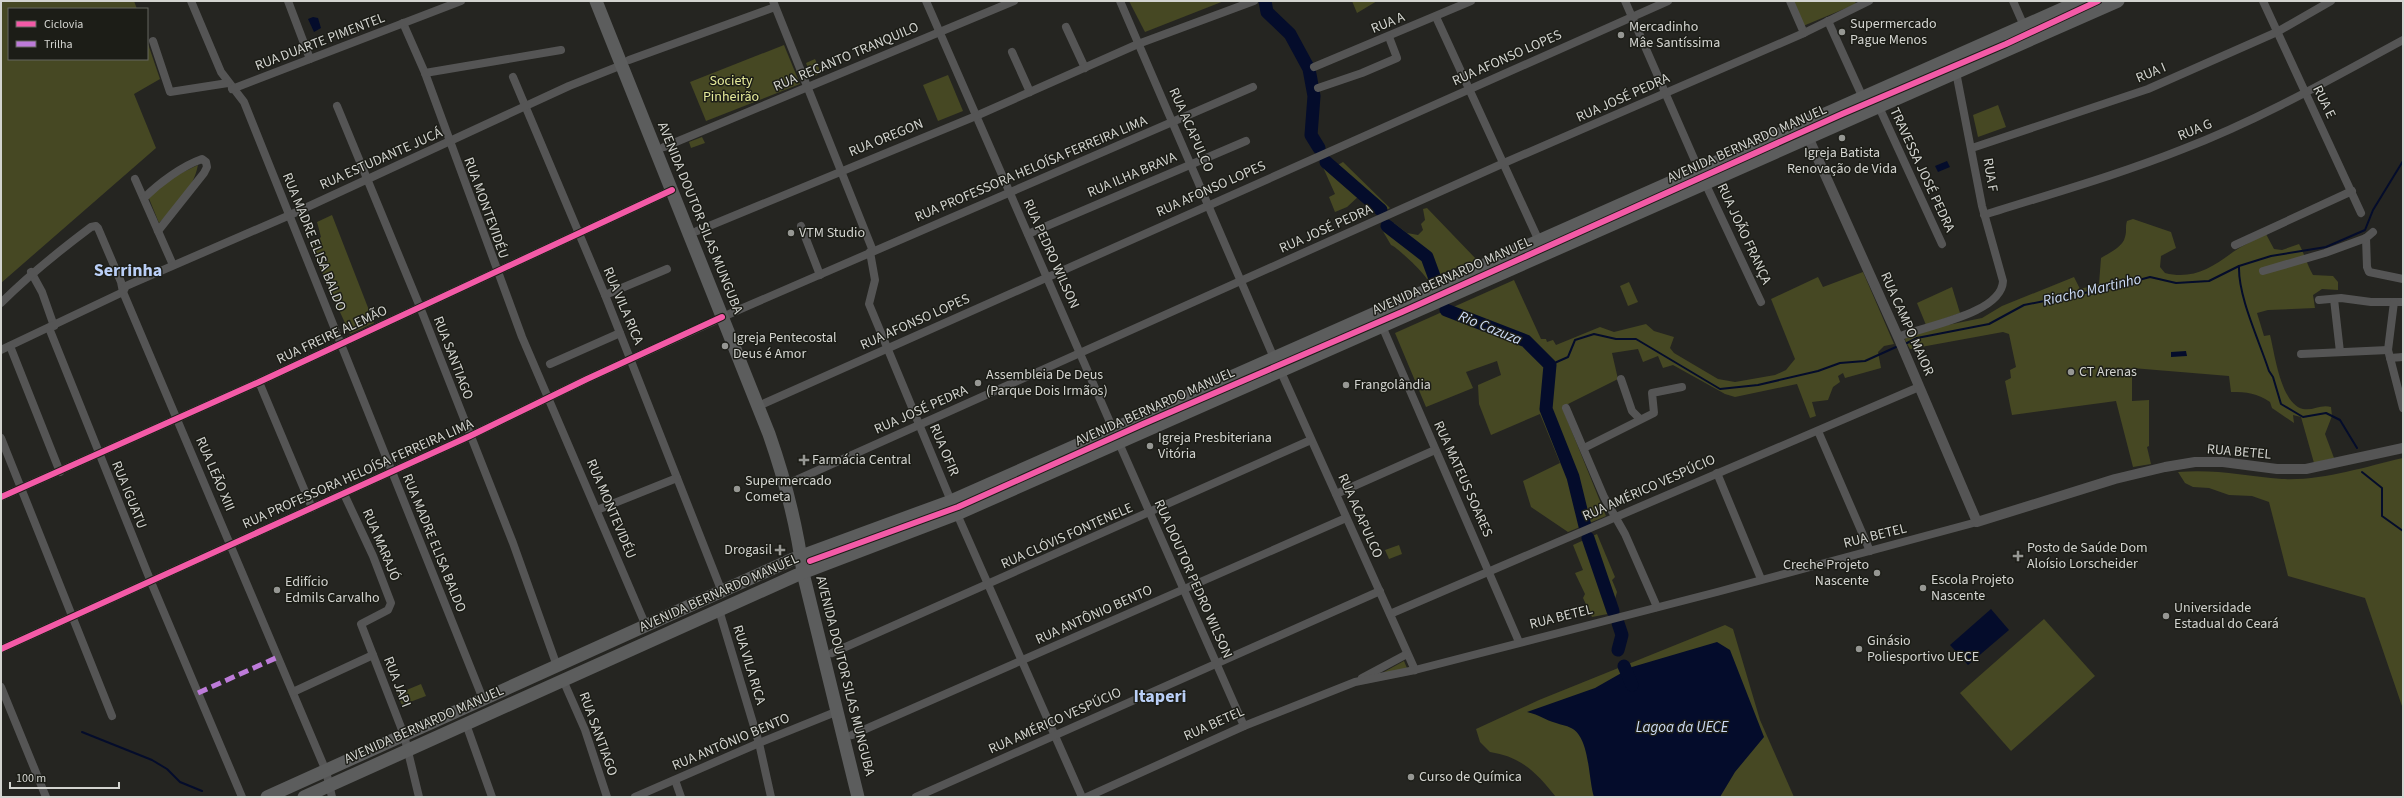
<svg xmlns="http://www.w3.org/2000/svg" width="2404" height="798" font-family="'Source Sans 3',sans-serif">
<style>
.green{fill:#464823}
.water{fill:#040c2b}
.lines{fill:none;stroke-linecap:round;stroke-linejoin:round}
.stream{stroke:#040c2b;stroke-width:2}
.river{stroke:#040c2b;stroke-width:13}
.minor{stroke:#555;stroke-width:8}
.tertiary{stroke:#555;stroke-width:10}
.primary{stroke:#5c5d5d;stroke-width:13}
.quiet{stroke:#bd7bd9;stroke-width:5;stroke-dasharray:10 5;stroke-linecap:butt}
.cycleway-casing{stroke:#1c1d17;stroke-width:8}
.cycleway{stroke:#f35aa7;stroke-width:6}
.poi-dot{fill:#969793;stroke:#1c1d17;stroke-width:1.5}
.labels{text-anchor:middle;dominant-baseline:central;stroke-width:3;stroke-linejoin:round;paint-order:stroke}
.street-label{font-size:14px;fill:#d3d4d0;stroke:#1c1d17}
.poi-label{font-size:14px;fill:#d3d4d0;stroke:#1c1d17;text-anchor:start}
.park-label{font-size:14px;fill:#e6eb9a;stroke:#1c1d17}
.water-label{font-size:15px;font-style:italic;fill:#cddcf7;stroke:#1c1d17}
.district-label{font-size:18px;font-weight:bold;fill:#bacff7;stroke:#1c1d17}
</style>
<rect width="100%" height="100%" fill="#252521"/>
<g class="green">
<path d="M1,1H134L137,9H9V59H147V41L160,79L134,94L156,148L1,283Z"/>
<path d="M1129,1H1224L1145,32Z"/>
<path d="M1352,1H1377L1357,13Z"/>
<path d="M1792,1H1855L1856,4L1803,26Z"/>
<path d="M784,45L800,84L706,121L690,82Z"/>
<path d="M815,59L821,73L815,76L811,75L806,63Z"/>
<path d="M948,75L963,111L938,121L923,85Z"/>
<path d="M1998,105L2006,127L1978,137L1973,115Z"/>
<path d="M702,137L705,143L691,148L689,142Z"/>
<path d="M1332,160L1336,166L1343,162L1390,208L1379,214L1360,195L1347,207L1335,212L1329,197L1335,194L1322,165Z"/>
<path d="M198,165C193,190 176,205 159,223L148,196L173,177Z"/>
<path d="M1427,208L1477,260L1427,279C1424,273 1397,247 1391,245L1381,228L1394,223L1407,233L1418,235L1423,230L1421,224L1425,220L1423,209Z"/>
<path d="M332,215L374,323L350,334L310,246L321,237L317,222Z"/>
<path d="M2133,219L2171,232L2176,248L2161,256L2160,267L2165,273C2192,280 2212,268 2233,252C2243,245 2255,240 2266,234L2274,249L2282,250L2299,244C2305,255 2307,265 2313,275L2333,276L2338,282V290L2322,289L2313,295L2315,308L2268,310L2257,313L2264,336L2270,335C2275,355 2281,404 2303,409C2313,411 2321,404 2331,407L2332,416L2325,434L2334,458L2314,463L2301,417L2293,415L2294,423L2272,408L2270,402C2257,393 2247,392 2231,392L2229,376L2132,368V401L2149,400V446L2147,447L2151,464L2133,467L2116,401L2012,415L2005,381L2011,378L2010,370L2016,367L2009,334L2003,332L1910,349L1905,340L1906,337L1928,329L1982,318L2002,306L2074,277L2080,289L2099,284L2101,258C2109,253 2123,247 2125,237C2127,231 2125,227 2127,221Z"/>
<path d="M1863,272L1894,344L1884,346L1878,352L1881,368L1845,378L1843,373L1838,376L1840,382L1833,387L1828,400L1812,402L1816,416L1810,418L1797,384L1735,397L1725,394L1673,365L1663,368L1658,356L1643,362L1638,349L1612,353L1618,379L1562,407L1606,516L1568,532L1531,507L1523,481L1560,463L1540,414L1491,435L1479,404L1478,385L1501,375L1497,361L1466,372L1473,388L1426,407L1395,333L1514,280L1541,339H1546L1547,342L1553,340L1556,345L1600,327L1614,332L1646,324L1654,331L1674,337L1670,348L1674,353L1718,379L1735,382L1775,375L1786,370L1795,359L1771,299L1818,277L1823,287Z"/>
<path d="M1629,282L1638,302L1628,306L1620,286Z"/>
<path d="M1952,287L1960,313L1926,325L1917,303Z"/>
<path d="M2403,458V709L2365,598L2288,576L2269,502L2252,496L2229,495L2209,488L2193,487L2185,483L2178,472C2217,469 2245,476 2282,479C2322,481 2364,467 2403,458Z"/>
<path d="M1597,534L1615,577L1612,580L1617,592L1615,599L1618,612L1592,617L1583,598L1585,594L1575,573L1583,570L1573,545Z"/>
<path d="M1399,545L1402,554L1389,559L1385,550Z"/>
<path d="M2044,619L2095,676L2011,751L1960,693Z"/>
<path d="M1725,625L1733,629L1760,720L1794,797H1556C1537,773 1522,757 1490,752L1480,742L1476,729L1539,700Z"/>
<path d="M1404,661L1407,668L1384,673V672Z"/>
<path d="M421,684L426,696L402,705L397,694Z"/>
</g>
<g class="water">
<path d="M313,17L318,18L321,28L314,32L308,19Z"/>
<path d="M1947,161L1950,167L1938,172L1935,166Z"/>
<path d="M2186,351L2187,356L2171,357V352Z"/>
<path d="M1991,609L2009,630L1968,665L1950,645Z"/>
<path d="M1717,642L1730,650L1764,737L1735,772L1720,797H1594C1588,778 1590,737 1571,728C1566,725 1561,725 1556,723C1545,720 1540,715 1527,712L1595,688L1632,667Z"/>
</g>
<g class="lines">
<g class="stream">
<path d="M2239,266C2238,297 2259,340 2269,371L2273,377L2281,404L2303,417L2326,413L2340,420L2357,448"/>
<path d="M1907,343L1917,338L1989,324L2024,305L2109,288L2150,277L2176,283L2209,281L2239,266L2271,256L2326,247L2365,230L2373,210L2403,161"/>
<path d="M1550,365L1568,357L1575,340L1594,334L1616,339H1636L1720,389L1758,385L1818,371L1840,363L1865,361L1896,347"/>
<path d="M2362,472L2382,488V516L2403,531"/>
<path d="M82,732L152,760L167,769L180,782L202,791"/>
</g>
<g class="river">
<path d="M1265,1L1267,12L1290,34L1309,69L1314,96L1311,135L1319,148"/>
<path d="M1326,162L1381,210"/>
<path d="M1387,226L1427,257L1434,276"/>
<path d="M1446,310L1526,341L1550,365L1546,409L1573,477L1585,526"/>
<path d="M1588,538L1613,611"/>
<path d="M1618,623L1622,635L1618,650"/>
<path d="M1624,666L1632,685"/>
</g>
<g class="minor">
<path d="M191,1L221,72L244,102L483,699"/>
<path d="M288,1L310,59"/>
<path d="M773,1L873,251"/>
<path d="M926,1L1113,429"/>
<path d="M1120,1L1274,358"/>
<path d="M1625,1L1699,170L1761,302"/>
<path d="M1790,1L1804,33"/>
<path d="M2013,1L2024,26"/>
<path d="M2263,1L2361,213"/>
<path d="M1436,17L1539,241"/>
<path d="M1828,21L1863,98"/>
<path d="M403,23L425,73L522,337L646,626"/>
<path d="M1066,27L1085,68"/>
<path d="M153,41L170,92L228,83"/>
<path d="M1012,52L1030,92"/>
<path d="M629,60L775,7"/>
<path d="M1314,67L1471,1"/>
<path d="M425,73L561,50"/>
<path d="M513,77L605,295L722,592"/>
<path d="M1318,88L1362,73L1397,58L1389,37"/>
<path d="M232,89L461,1"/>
<path d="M337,106L420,307L513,543L557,666"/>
<path d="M1879,107L1942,244"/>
<path d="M664,147L1014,1"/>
<path d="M1972,148L2148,89L2277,32L2331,1"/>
<path d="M135,179L173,265"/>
<path d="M144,198C159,183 182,166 202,159L206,162L207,167L204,173L158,231"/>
<path d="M1984,215C2050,194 2118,175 2183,149C2259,120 2331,79 2403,40"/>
<path d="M801,226L820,275"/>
<path d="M697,231L976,116L1138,44L1254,1"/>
<path d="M1028,234L1246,141"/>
<path d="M2366,238L2367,267L2369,272L2403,279"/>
<path d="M2235,245L2352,191"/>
<path d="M870,252L875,280L869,304L951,501"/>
<path d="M2263,271L2325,253L2366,238L2373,232"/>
<path d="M31,272L42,292L54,326"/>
<path d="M605,295L667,269"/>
<path d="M2334,299L2340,352"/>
<path d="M2319,300L2341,298L2371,302H2403"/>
<path d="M2394,302L2388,350L2403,408"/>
<path d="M1,303C29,275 59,251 91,227L96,226L98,228L121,282L123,292L326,771L332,797"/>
<path d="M1382,326L1519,642"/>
<path d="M49,328L151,582L242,797"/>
<path d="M1898,337C1924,326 2002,314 2003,281L1982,206L1956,72"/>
<path d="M10,346L60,472"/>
<path d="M1,350L123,292L126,286L290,215L569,86L622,65"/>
<path d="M2301,354L2388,350"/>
<path d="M2390,358L2403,357"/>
<path d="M550,364L620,333"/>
<path d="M1281,372L1415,670"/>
<path d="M1621,379L1632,411L1640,419"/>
<path d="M259,382L312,508"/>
<path d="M765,403L1668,1"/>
<path d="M1566,408L1604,497L1625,534L1657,607"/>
<path d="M1818,431L1870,551"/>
<path d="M1,438L112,716"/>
<path d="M1119,443L1244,726"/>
<path d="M1584,448L1654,413L1652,393L1682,387"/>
<path d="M1717,473L1761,579"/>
<path d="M794,481L1504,163L1804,33L1869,1"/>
<path d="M344,494L373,556L391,603L388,610L361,624L404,735L419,797"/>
<path d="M1336,494L1435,450"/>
<path d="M1,497L259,382L672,190"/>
<path d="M597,510L677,478"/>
<path d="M957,514L1082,797"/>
<path d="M719,610L759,743L771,797"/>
<path d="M1390,614L1919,387"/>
<path d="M1,649L470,436L587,379L736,311L1253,87"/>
<path d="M832,653L1311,440"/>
<path d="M1362,678L1407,654"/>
<path d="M563,680L585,730L607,797"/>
<path d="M1,687L46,797"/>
<path d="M293,692L373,655"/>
<path d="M466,724L492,797"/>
<path d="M852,735L1346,518"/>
<path d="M675,780L681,797"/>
<path d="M635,797L759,743L838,711"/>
<path d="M916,797L1380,591"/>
<path d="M1087,797L1244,726L1355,682L1415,670L1717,592L1977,522"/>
</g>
<path class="tertiary" d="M1809,139L1898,337L1977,522L2115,479L2165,467L2195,462H2223L2277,469H2306L2403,448"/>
<g class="primary">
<path d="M596,1L769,434C785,480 797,525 803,573L858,797"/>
<path d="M267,797L793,559L951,501L2080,1"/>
<path d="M304,797L797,575L957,514L2118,1"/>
</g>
<path class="quiet" d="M198,693L278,657"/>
<g class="cycleway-casing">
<g id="cycleway">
<path d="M1,497L259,382L672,190"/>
<path d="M810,561L958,507L1143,424L1402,312L1842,114L2006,44L2098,1"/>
<path d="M1,649L470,436L587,379L722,317"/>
</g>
</g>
<use href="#cycleway" class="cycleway"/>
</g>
<g class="poi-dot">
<circle cx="1842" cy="32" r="4"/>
<circle cx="1621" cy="35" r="4"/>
<circle cx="1842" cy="138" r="4"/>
<circle cx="791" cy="233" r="4"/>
<circle cx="725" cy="346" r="4"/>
<circle cx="2071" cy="372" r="4"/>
<circle cx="978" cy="383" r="4"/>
<circle cx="1346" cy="385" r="4"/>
<circle cx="1150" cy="446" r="4"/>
<path d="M802 454h4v4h4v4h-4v4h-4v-4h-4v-4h4z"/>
<circle cx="737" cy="489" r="4"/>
<path d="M778 544h4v4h4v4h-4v4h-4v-4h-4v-4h4z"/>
<path d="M2016 550h4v4h4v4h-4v4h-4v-4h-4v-4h4z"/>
<circle cx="1877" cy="573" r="4"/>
<circle cx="1923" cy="588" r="4"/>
<circle cx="277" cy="590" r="4"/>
<circle cx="2166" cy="616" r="4"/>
<circle cx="1859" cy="649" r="4"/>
<circle cx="1411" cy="777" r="4"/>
</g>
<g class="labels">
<g class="street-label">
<text transform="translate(1388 23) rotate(-22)">RUA A</text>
<text transform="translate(320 42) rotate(-21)">RUA DUARTE PIMENTEL</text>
<text transform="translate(846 57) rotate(-23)">RUA RECANTO TRANQUILO</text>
<text transform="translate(1507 58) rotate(-24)">RUA AFONSO LOPES</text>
<text transform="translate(2151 73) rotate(-23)">RUA I</text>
<text transform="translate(1623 98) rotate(-24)">RUA JOSÉ PEDRA</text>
<text transform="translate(2324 102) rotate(64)">RUA E</text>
<text transform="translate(1191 130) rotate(66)">RUA ACAPULCO</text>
<text transform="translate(2195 130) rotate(-22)">RUA G</text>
<text transform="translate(886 138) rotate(-22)">RUA OREGON</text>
<text transform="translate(1747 144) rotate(-24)">AVENIDA BERNARDO MANUEL</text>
<text transform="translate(381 159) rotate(-24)">RUA ESTUDANTE JUCÁ</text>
<text transform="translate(1031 169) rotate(-23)">RUA PROFESSORA HELOÍSA FERREIRA LIMA</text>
<text transform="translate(1922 170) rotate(65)">TRAVESSA JOSÉ PEDRA</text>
<text transform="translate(1132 175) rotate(-23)">RUA ILHA BRAVA</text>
<text transform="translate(1990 175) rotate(81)">RUA F</text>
<text transform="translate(1211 189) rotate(-24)">RUA AFONSO LOPES</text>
<text transform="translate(486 208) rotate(70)">RUA MONTEVIDÉU</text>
<text transform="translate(700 218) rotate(68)">AVENIDA DOUTOR SILAS MUNGUBA</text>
<text transform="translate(1326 229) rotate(-24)">RUA JOSÉ PEDRA</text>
<text transform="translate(1744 234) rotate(65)">RUA JOÃO FRANÇA</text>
<text transform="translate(314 242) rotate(68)">RUA MADRE ELISA BALDO</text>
<text transform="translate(1051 254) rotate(66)">RUA PEDRO WILSON</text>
<text transform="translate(1452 276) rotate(-24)">AVENIDA BERNARDO MANUEL</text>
<text transform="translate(623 306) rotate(67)">RUA VILA RICA</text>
<text transform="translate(915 322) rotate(-24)">RUA AFONSO LOPES</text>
<text transform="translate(1907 324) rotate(66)">RUA CAMPO MAIOR</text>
<text transform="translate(332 335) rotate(-25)">RUA FREIRE ALEMÃO</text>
<text transform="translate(453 358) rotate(69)">RUA SANTIAGO</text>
<text transform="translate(1155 407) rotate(-24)">AVENIDA BERNARDO MANUEL</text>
<text transform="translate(921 410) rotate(-24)">RUA JOSÉ PEDRA</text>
<text transform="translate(944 450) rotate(67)">RUA OFIR</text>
<text transform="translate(2239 452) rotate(5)">RUA BETEL</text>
<text transform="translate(215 474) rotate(67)">RUA LEÃO XIII</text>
<text transform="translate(358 474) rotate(-24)">RUA PROFESSORA HELOÍSA FERREIRA LIMA</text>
<text transform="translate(1463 479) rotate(66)">RUA MATEUS SOARES</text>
<text transform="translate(1649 488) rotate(-24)">RUA AMÉRICO VESPÚCIO</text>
<text transform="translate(129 495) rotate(68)">RUA IGUATU</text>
<text transform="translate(611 509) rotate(67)">RUA MONTEVIDÉU</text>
<text transform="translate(1360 516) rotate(66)">RUA ACAPULCO</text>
<text transform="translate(1067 536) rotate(-24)">RUA CLÓVIS FONTENELE</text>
<text transform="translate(1875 536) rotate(-14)">RUA BETEL</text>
<text transform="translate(434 543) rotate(68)">RUA MADRE ELISA BALDO</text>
<text transform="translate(381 545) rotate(67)">RUA MARAJÓ</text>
<text transform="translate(1193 579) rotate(66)">RUA DOUTOR PEDRO WILSON</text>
<text transform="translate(719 593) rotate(-24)">AVENIDA BERNARDO MANUEL</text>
<text transform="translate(1094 615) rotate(-24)">RUA ANTÔNIO BENTO</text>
<text transform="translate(1561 617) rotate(-14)">RUA BETEL</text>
<text transform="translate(749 665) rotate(73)">RUA VILA RICA</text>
<text transform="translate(845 676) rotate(76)">AVENIDA DOUTOR SILAS MUNGUBA</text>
<text transform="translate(397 682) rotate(69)">RUA JAPI</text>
<text transform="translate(1055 721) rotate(-24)">RUA AMÉRICO VESPÚCIO</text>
<text transform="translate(1214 724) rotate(-24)">RUA BETEL</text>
<text transform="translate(424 725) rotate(-24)">AVENIDA BERNARDO MANUEL</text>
<text transform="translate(598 734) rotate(70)">RUA SANTIAGO</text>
<text transform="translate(731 742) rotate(-23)">RUA ANTÔNIO BENTO</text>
</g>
<g class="poi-label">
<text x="1850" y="24">Supermercado<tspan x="1850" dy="16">Pague Menos</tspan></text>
<text x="1629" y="27">Mercadinho<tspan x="1629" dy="16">Mâe Santíssima</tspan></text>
<text x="1842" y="153" text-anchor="middle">Igreja Batista<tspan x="1842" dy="16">Renovação de Vida</tspan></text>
<text x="799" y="233">VTM Studio</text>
<text x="733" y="338">Igreja Pentecostal<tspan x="733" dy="16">Deus é Amor</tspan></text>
<text x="2079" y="372">CT Arenas</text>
<text x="986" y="375">Assembleia De Deus<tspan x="986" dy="16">(Parque Dois Irmãos)</tspan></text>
<text x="1354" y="385">Frangolândia</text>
<text x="1158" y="438">Igreja Presbiteriana<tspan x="1158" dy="16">Vitória</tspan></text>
<text x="812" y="460">Farmácia Central</text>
<text x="745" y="481">Supermercado<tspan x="745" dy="16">Cometa</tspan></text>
<text x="2027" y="548">Posto de Saúde Dom<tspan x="2027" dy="16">Aloísio Lorscheider</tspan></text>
<text x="772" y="550" text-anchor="end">Drogasil</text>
<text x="1869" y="565" text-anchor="end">Creche Projeto<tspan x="1869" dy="16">Nascente</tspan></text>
<text x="1931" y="580">Escola Projeto<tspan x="1931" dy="16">Nascente</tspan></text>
<text x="285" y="582">Edifício<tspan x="285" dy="16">Edmils Carvalho</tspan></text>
<text x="2174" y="608">Universidade<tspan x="2174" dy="16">Estadual do Ceará</tspan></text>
<text x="1867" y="641">Ginásio<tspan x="1867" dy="16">Poliesportivo UECE</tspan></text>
<text x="1419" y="777">Curso de Química</text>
</g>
<g class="park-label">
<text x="731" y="81">Society<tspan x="731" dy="16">Pinheirão</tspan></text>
</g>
<g class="water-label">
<text transform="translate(2092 290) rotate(-13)">Riacho Martinho</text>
<text transform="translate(1490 328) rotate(22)">Rio Cazuza</text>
<text x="1682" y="727">Lagoa da UECE</text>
</g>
<g class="district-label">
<text x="128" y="270">Serrinha</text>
<text x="1160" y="696">Itaperi</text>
</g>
</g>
<rect width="2404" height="798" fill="none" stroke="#d3d4d0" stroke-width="4"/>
<rect x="8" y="8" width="140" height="52" fill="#1c1d17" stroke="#656661"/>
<rect x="16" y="21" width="20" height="6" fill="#f35aa7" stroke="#656661"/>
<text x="44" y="28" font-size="12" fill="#d3d4d0">Ciclovia</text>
<rect x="16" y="41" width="20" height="6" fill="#bd7bd9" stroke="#656661"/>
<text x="44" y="48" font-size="12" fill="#d3d4d0">Trilha</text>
<path d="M10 782v6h109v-6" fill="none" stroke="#d3d4d0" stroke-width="2"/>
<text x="16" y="782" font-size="12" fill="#d3d4d0" stroke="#1c1d17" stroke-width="3" paint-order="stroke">100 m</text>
</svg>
